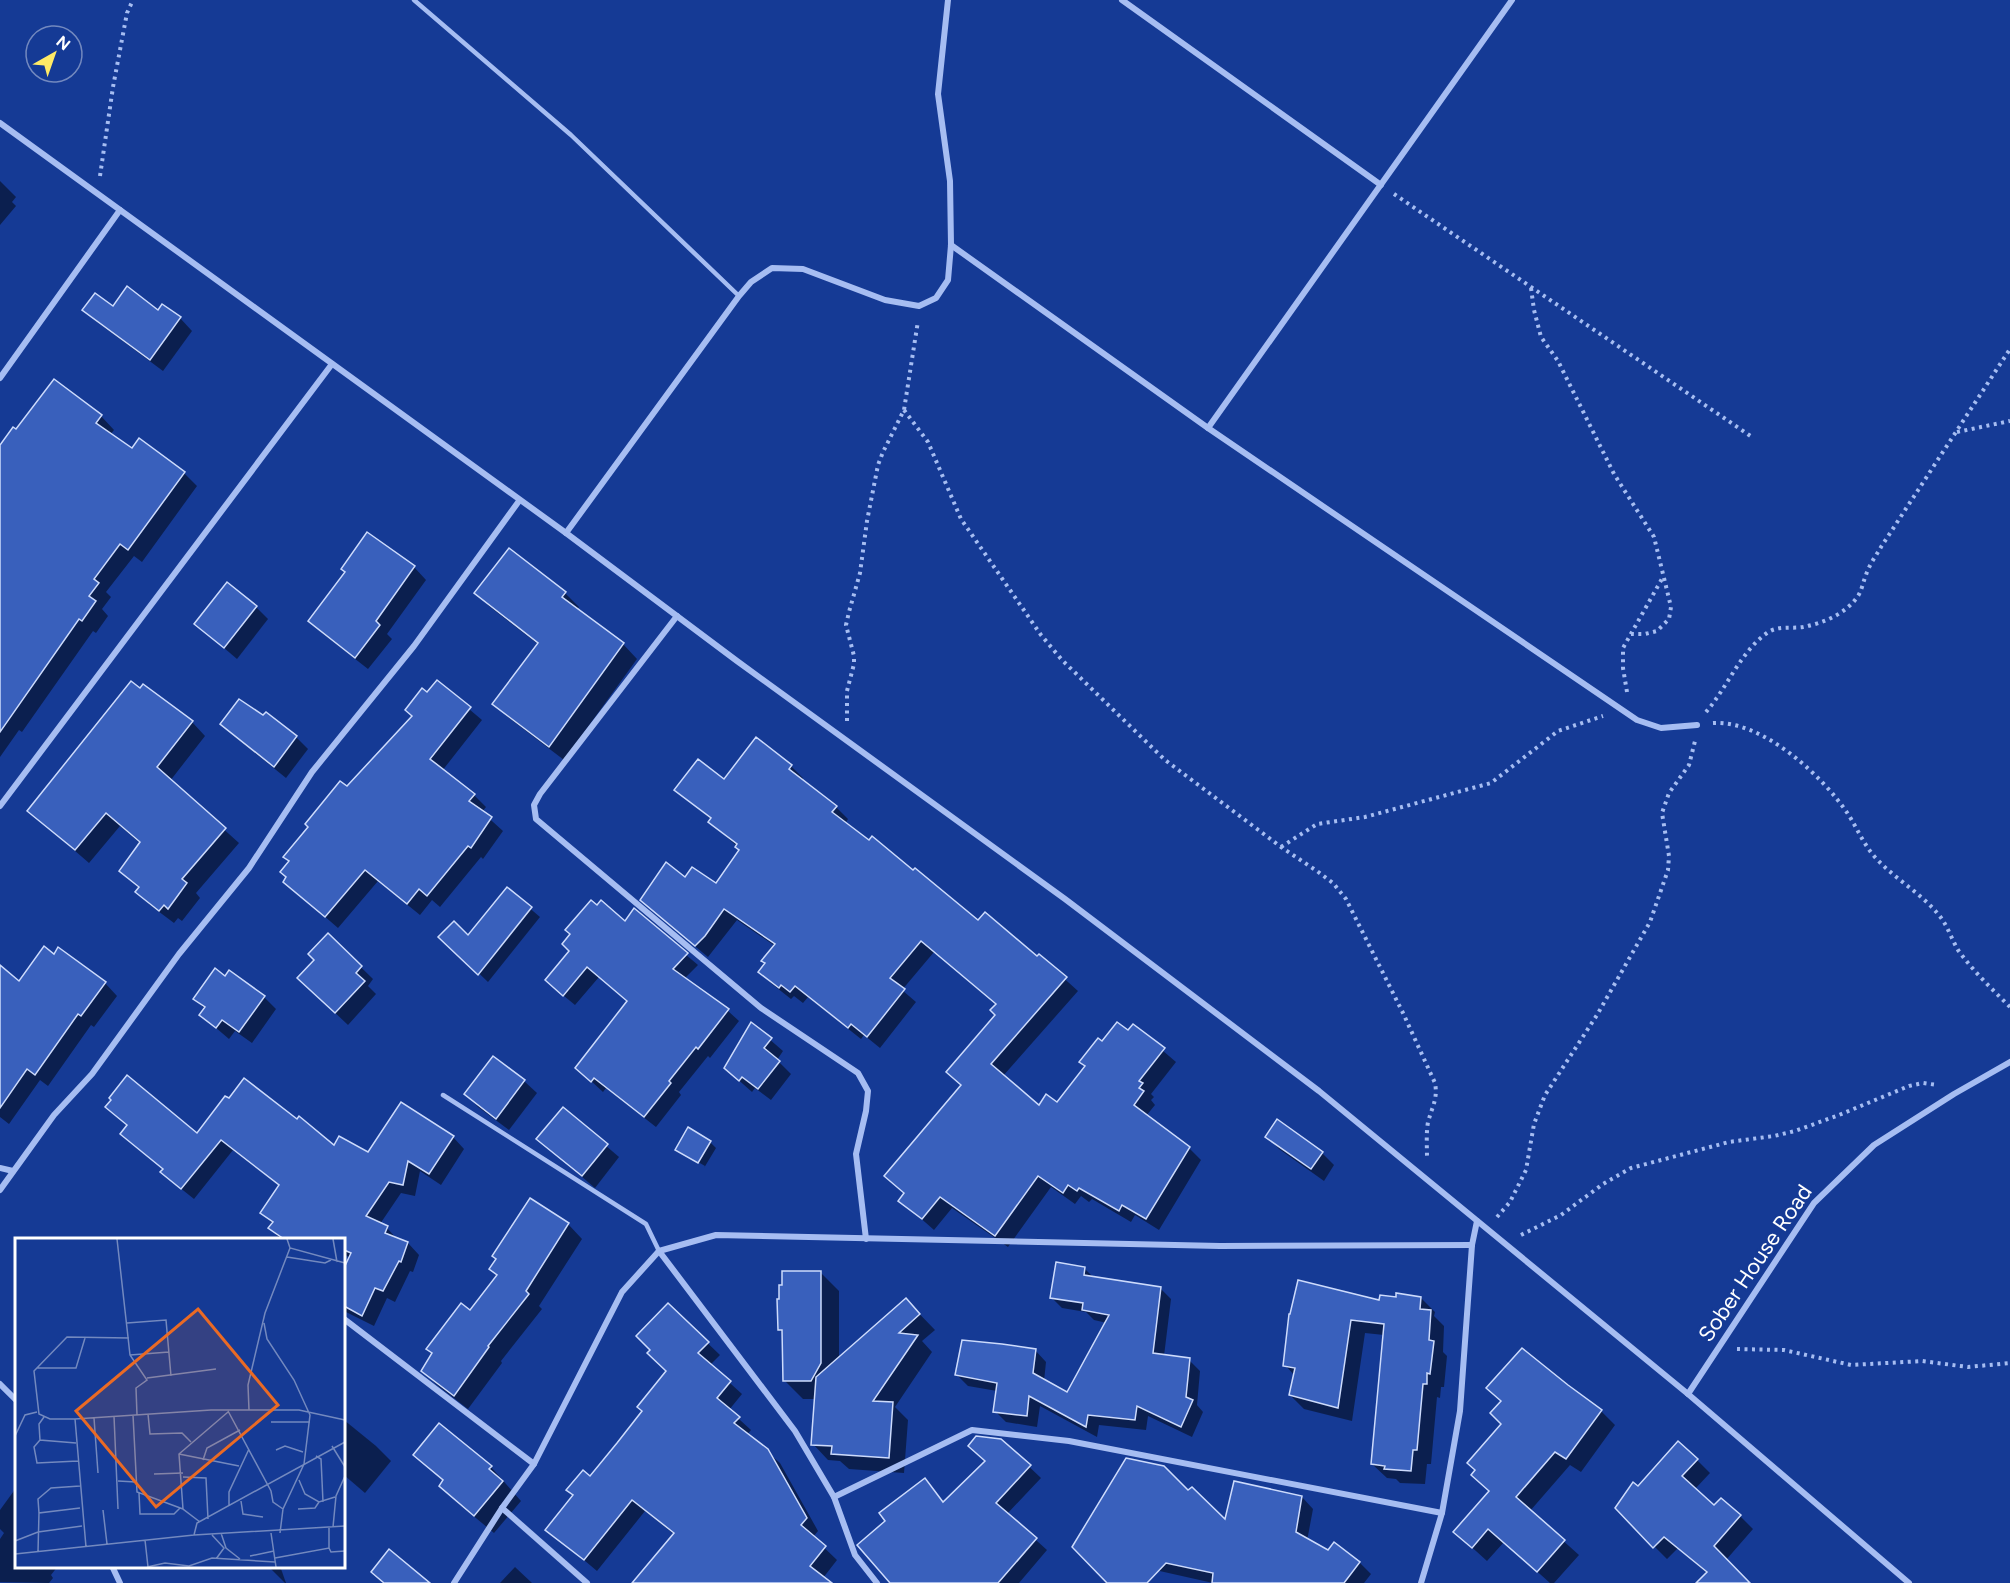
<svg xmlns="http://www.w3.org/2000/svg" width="2010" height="1583" font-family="Figtree,sans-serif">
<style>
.shadow{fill:#0007}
.building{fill:#3960bc;stroke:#cddbfc;stroke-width:1.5}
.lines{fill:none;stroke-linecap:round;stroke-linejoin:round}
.path{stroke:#a6bdf2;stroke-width:4;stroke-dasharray:3 4.5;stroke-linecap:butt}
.lane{stroke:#a6bdf2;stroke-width:4.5}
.street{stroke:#a6bdf2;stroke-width:6}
.labels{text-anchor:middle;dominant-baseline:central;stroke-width:5;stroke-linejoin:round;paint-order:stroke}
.street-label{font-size:22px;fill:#fff;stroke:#153a95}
.inset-road{fill:none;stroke:#7389bf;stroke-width:1.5}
.view{fill:#ea6a24;fill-opacity:0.15;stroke:#ea6a24;stroke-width:3}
.inset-edge{fill:none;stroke:#fff;stroke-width:3}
</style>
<rect width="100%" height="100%" fill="#153a95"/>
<g class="shadow">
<path d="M0,181L16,197L12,202L16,206L0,225Z"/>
<path d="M113,308L159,312L180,318L192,331L163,371L97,322L84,310Z"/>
<path d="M101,416L114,430L110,435L132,450L184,473L197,486L142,562L134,556L106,592L111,597L102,609L108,616L96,633L93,631L22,732L19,730L0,757V447L16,431Z"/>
<path d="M414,567L426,580L387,634L392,639L368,669L322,633L310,621Z"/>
<path d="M476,593H565L579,607L577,610L623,644L637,659L564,760L509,718L494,704L539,645L490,607Z"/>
<path d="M256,607L268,619L237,659L196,624Z"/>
<path d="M437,682L482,720L442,771L474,795L486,807L482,812L503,831L483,859L481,857L440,907L432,900L420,915L378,881L338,928L285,882L347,788L413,717Z"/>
<path d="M192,722L205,736L170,781L239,843L196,893L200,898L182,921L178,918L174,923L150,905L137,891L139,888L121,871L141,844L120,826L89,863L29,811Z"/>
<path d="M222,724L296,737L308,749L286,778L234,736Z"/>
<path d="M756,739L791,766L803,778L802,781L836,807L848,819L845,824L979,922L1037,958L1039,956L1078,991L1003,1076L1039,1107L1058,1104L1086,1067L1081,1062L1103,1043L1129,1032L1134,1026L1176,1062L1151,1094L1154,1097L1151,1100L1155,1105L1146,1116L1189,1148L1201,1160L1159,1230L1135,1215L1131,1222L1092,1199L1089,1202L1081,1196L1075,1204L1051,1187L1008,1247L952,1208L934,1230L900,1200L905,1194L886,1176L962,1086L997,1016V1005L934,952L902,990L916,1002L880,1048L864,1035L861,1039L808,997L803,1003L794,996L791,999L772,984L760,972L767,964L775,946L737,920L708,957L654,912L686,879L716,885L741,850L710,822L712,820L676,790L724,781Z"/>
<path d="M507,889L540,917L488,982L441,937H468Z"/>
<path d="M634,911L698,965L684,979L728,1011L739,1021L710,1058L708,1056L679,1092L681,1095L656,1127L606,1088L603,1092L577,1068L628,1002L599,977L575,1005L558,991L626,923Z"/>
<path d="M328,935L373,979L368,986L376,994L348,1025L311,990L316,960Z"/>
<path d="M58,949L105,983L117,996L94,1027L91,1025L48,1086L40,1080L9,1124L0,1117V972L19,983L54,956Z"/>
<path d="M226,978L264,997L276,1009L252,1043L235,1031L229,1039L201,1015L205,1009L195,999Z"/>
<path d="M752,1024L783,1051L777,1060L791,1074L771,1100L755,1088L752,1092L725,1068Z"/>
<path d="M493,1058L524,1081L537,1093L509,1130L478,1107L466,1094Z"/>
<path d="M563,1109L619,1157L595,1188L538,1139Z"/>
<path d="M119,1118L197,1135L334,1148L369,1154L453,1137L464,1149L441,1185L420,1171L415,1196L401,1193L380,1224L387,1228L398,1240L408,1243L419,1255L413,1272L410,1271L395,1302L387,1298L374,1326L344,1311V1271L350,1258L344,1254V1240H281L270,1228L273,1224L262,1212L280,1186L233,1150L194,1199L174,1183L164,1170L122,1133L128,1126Z"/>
<path d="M1267,1136L1322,1153L1334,1165L1324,1181L1279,1149Z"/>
<path d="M710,1142L716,1148L704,1168L705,1166L681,1152V1154L677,1149Z"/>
<path d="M531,1200L568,1224L582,1239L539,1306L542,1309L501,1361L502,1363L468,1409L437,1385L423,1371L498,1277L491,1269Z"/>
<path d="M1084,1268L1094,1278L1160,1288L1171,1299L1164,1356L1189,1360L1200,1371L1197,1405L1203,1412L1192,1437L1148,1416L1146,1430L1099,1425L1097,1437L1040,1406L1037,1427L1006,1422L995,1411L997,1391L968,1386L957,1375L1035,1350L1046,1362L1044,1381L1068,1394L1107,1323L1094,1320L1086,1312L1062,1308L1051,1297Z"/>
<path d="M820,1272L839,1291V1359L906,1300L935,1330L922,1341L932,1352L895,1407L908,1420L904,1473L849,1469L840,1461L828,1460L813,1444L816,1399H803L784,1380V1334L779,1329Z"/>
<path d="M1421,1298L1435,1312L1434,1316L1444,1326L1443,1352L1447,1356L1444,1387H1441L1440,1398L1437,1397L1431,1464H1427L1425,1484L1400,1483L1396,1479L1387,1478L1372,1464L1384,1335L1365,1333L1352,1421L1304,1409L1290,1395L1295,1376L1285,1365L1290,1316L1380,1301Z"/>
<path d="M668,1305L720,1355L710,1365L742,1394L729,1410L751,1430L747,1435L780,1463L818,1531L813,1537L837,1560L823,1578L829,1583H723L675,1535L645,1511L597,1571L547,1529L644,1412L668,1371Z"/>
<path d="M1488,1388L1601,1411L1615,1425L1581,1472L1570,1465L1530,1511L1579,1555L1554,1583H1550L1504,1542L1487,1561L1455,1532L1490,1492L1503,1424L1502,1402Z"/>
<path d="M344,1420L376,1446L391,1461L365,1493L344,1475Z"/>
<path d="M1001,1440L1041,1478L1007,1514L1047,1550L1019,1583H892L887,1521L925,1480L945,1503L986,1462L970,1446Z"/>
<path d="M415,1455L491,1467L521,1501L494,1533L459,1504L441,1486L444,1482Z"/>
<path d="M1127,1459L1163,1467L1188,1492L1192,1489L1226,1522L1235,1483L1302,1497L1313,1509L1307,1541L1328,1552L1335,1544L1360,1563L1371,1574L1364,1583H1213L1124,1563L1143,1583H1109L1074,1546Z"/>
<path d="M1697,1460L1710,1473L1695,1489L1714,1507L1740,1516L1753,1529L1726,1560L1748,1583H1698L1708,1574L1678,1548L1667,1559L1654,1546L1638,1488Z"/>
<path d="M16,1488V1566H58L51,1575L53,1578L49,1583L0,1582V1539L4,1533L0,1529V1510Z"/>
<path d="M268,1566H280L286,1583H285Z"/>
<path d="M515,1567L532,1583H500Z"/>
</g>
<g class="building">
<path d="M127,286L158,310L162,304L181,317L150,360L82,310L95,293L113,306Z"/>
<path d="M54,379L102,415L96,423L132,448L139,438L185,472L128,550L120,544L94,579L99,583L89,596L96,601L82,621L79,619L0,732V445L13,427L16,429Z"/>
<path d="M367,532L415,566L376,621L380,625L355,658L308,621L345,572L341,569Z"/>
<path d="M509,548L566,592L562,597L624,643L549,747L492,704L538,643L474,593Z"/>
<path d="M227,582L257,606L224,648L194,624Z"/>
<path d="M437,680L471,707L430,759L475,794L469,801L492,817L471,848L468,846L427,896L419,889L407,904L365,870L325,917L283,882L286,877L280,872L289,861L283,857L308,827L305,824L340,781L347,786L412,716L405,710L422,688L427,692Z"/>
<path d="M131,681L140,688L143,684L193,721L157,767L226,828L182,879L187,883L168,909L164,905L159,911L135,892L139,887L119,871L140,842L106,813L75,850L27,811Z"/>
<path d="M239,699L263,715L266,712L297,736L274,767L220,724Z"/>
<path d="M756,737L792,765L789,769L837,806L832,812L869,840L872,836L913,870L915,868L978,920L985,912L1037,956L1039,954L1067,977L991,1064L1039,1105L1046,1094L1057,1102L1085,1066L1079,1062L1098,1038L1102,1041L1117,1022L1128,1030L1133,1024L1165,1048L1139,1081L1143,1083L1139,1088L1144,1091L1134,1105L1190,1147L1146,1219L1122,1205L1119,1211L1079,1188L1077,1191L1068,1185L1063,1193L1038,1176L995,1236L940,1197L922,1219L898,1201L904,1193L884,1176L961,1085L946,1072L995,1015L990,1010L996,1004L921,941L890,978L905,989L867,1037L851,1024L848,1028L795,986L790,992L781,985L779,988L758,972L765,963L761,961L775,944L724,909L705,936L695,946L640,900L666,862L685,877L692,867L716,883L739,850L735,847L737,844L708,822L711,818L674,790L698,759L724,779Z"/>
<path d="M507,887L532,907L478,975L438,937L454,921L468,935Z"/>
<path d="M591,900L597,905L601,900L625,921L634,908L688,953L673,969L729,1009L698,1049L696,1047L669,1081L671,1083L644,1117L594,1078L591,1082L575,1068L627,1001L587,967L563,996L545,980L569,951L562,944L570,934L565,930Z"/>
<path d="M328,933L362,966L356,973L365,981L335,1013L297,978L314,960L308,954Z"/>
<path d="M44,946L54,954L58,947L106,982L81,1016L78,1014L35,1075L27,1069L0,1108V965L19,981Z"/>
<path d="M215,968L225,976L229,970L265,996L239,1032L222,1020L216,1028L199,1015L205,1007L193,999Z"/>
<path d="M751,1022L772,1038L764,1048L780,1061L758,1089L742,1077L739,1081L724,1068Z"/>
<path d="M493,1056L525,1080L496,1119L464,1094Z"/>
<path d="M127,1075L197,1133L225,1096L229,1098L244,1078L297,1119L299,1116L334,1145L339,1136L368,1152L401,1102L454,1136L429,1174L408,1161L403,1185L389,1182L366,1216L388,1226L385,1233L408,1242L401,1262L399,1261L383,1291L375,1288L362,1316L344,1306V1268L351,1253L344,1250V1239H284L268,1228L273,1222L260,1213L279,1185L221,1140L181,1189L160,1172L163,1169L120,1134L127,1125L105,1107L111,1100L109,1098Z"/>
<path d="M563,1107L608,1144L582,1176L536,1139Z"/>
<path d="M1277,1119L1323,1152L1311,1169L1265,1137Z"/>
<path d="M688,1127L711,1141L698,1163L675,1150Z"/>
<path d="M530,1198L569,1223L526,1291L529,1294L488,1346L489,1347L454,1396L421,1371L432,1353L426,1349L461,1303L470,1310L497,1275L489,1269L496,1259L492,1256Z"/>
<path d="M1056,1262L1085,1267L1084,1275L1161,1287L1153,1353L1190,1358L1186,1397L1193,1400L1181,1427L1137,1406L1135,1420L1088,1415L1086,1427L1029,1396L1027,1416L993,1412L997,1383L955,1375L962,1340L1002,1344L1036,1349L1033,1373L1067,1392L1109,1315L1082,1310L1083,1303L1050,1298Z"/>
<path d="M782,1271H821V1363L811,1381H783L782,1330H778L777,1299H779V1285H782Z"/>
<path d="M1298,1280L1379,1300L1380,1295L1396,1297V1293L1421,1297L1420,1309L1431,1310L1429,1340L1434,1341L1430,1374L1427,1373V1384H1423L1417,1450H1413L1411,1471L1384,1469L1385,1466L1371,1464L1384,1324L1351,1320L1338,1408L1289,1395L1295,1368L1283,1366L1289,1314H1290Z"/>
<path d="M906,1298L920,1314L899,1333L918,1335L873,1401L893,1402L889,1458L831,1454L832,1446L811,1445L816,1377Z"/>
<path d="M668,1303L709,1342L698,1353L731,1381L717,1398L740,1417L734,1423L768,1449L807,1518L801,1525L826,1546L810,1566L832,1583H632L674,1533L632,1500L584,1560L545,1530L573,1495L566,1490L583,1470L590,1476L617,1443L642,1411L637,1407L666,1371L647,1353L650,1350L636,1336Z"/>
<path d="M1522,1348L1568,1385L1602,1410L1566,1459L1555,1452L1516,1497L1565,1540L1537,1572L1488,1529L1472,1548L1453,1532L1489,1491L1471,1475L1475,1470L1467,1463L1501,1424L1490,1413L1501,1401L1486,1388Z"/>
<path d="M439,1423L492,1466L489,1469L503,1481L474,1516L439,1486L443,1480L413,1455Z"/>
<path d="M976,1436L1001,1439L1031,1465L996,1503L1037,1538L998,1583H890L857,1545L885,1521L879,1513L925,1478L943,1502L985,1461L968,1446Z"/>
<path d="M1678,1441L1698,1459L1682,1476L1714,1505L1721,1498L1741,1515L1714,1546L1750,1583H1696L1707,1572L1664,1537L1653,1548L1615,1508L1633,1482L1638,1486Z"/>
<path d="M1126,1458L1164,1466L1188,1490L1192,1487L1225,1519L1234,1481L1302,1496L1296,1532L1328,1550L1334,1542L1360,1562L1344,1583H1212L1213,1573L1166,1563L1147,1583H1107L1072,1547Z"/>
<path d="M389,1549L430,1583H384L371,1572Z"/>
</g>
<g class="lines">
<g class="path">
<path d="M100,176L113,87L127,13L133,0"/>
<path d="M1394,194L1752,437"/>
<path d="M1531,288L1534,310L1541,337L1558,361L1614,474L1654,537L1671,607L1669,619L1657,631L1645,634H1631"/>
<path d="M904,410L928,442L961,519L1041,635L1062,660L1165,760L1281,847L1317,871L1333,883L1346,899L1403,1013L1435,1083C1438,1099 1432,1107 1428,1122C1426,1134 1427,1146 1427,1157"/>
<path d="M1957,432L2010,421"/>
<path d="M1627,692L1623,668V648L1663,577"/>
<path d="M1706,712C1727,688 1741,651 1767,633C1778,625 1791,629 1803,627C1823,623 1846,614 1858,596C1862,590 1863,582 1866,575C1869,565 1876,556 1881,547L2010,349"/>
<path d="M847,721V691L854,664V656L846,625L849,612L860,573L867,521L878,465L883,452L904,410L918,321"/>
<path d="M1713,723C1762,720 1822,775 1848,814C1857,828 1863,843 1874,856C1893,878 1920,892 1938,914C1947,924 1951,938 1958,950C1973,971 1992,989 2010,1007"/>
<path d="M1281,847L1317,824L1365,817L1491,783L1558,731L1603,716"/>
<path d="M1497,1217L1510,1202L1526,1170L1534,1124L1545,1095L1597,1015L1650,922L1668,870L1669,856L1662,813L1669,793L1689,765L1695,741"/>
<path d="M1521,1235L1561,1215L1603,1184L1631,1168L1729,1142L1774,1136L1795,1131L1839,1115L1909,1086L1923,1083L1937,1085"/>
<path d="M1737,1349L1784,1350L1851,1365L1922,1361L1968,1367L2010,1363"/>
</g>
<g class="lane">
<path d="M414,0L571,135L739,296"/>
<path d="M443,1095L646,1224L659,1251"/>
</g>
<g class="street">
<path d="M1122,0L1381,185"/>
<path d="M0,123L566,533L737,661L1065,899L1319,1091L1688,1394L1909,1583"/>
<path d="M951,245L1208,428L1637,720L1661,728L1697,725"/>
<path d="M0,378L120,210"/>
<path d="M1208,428L1512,0"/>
<path d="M566,533L739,296L751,282L772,268L803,269L885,300L919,306L936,298L948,280L951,245L950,181L938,94L948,0"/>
<path d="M677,616L540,794L534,805L536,819L761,1008L858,1073L868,1091L866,1111L856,1154L866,1239"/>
<path d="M0,806L332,364"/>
<path d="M0,1168L13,1171"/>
<path d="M0,1190L54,1115L92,1074L179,954L249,868L312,772L414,646L519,501"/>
<path d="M659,1251L795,1431L834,1497L855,1555L877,1583"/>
<path d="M344,1319L534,1464"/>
<path d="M0,1384L16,1400"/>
<path d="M1688,1394L1814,1203L1874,1145L1954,1094L2010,1062"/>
<path d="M834,1497L972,1430L1069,1441L1442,1513"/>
<path d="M502,1508L587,1583"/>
<path d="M112,1566L120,1583"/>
<path d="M454,1583L502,1508L534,1464L622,1292L659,1251L716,1235L1220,1246L1472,1245"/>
<path d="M1421,1583L1442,1513L1460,1411L1472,1245L1477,1221"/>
</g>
</g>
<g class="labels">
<g class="street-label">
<text transform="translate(1755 1263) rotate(-56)">Sober House Road</text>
</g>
</g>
<g transform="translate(15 1238)">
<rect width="330" height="330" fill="#153a95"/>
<path class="inset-road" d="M102,1L115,117L132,142L121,150L122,177M272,1L275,10L330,25M318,1L322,24M272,19L310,25L316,22M112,85L151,82L156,138M249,85L252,101L279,142L295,177L289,226L268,271L265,295M114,100L52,99L19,133L24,176L35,181H60L196,172H284L330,182M115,117L154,114M22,130H61L70,100M132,140L201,131M234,172L233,147L250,75L275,10M213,173L256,253L258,264L268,271M133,176L135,196L167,195L176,204M118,177L122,254L168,271M99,178L103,271M29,179L24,186L25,202L61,205M79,180L83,235M60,181L71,309M256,184H295M0,198L10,177L22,174M25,202L19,209L22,225L63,223M317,208L330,229M261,212L270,208L288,214M164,216L224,228M301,218L306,221L308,264M188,222L192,210L225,192M139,236L168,235M168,239L191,240L193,281M284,242L290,256L304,264L320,259M103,243L121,244M124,255L125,276H159L165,270M226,263L228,276L248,279M214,268V254L234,211M283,271L300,270L304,264M88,272L92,306M24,275L23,261L36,250L65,248M185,284L168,271L164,216L213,174M314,289V310M318,289L321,258L330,238M206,295L211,310L225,321M256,295L261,329M179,297L182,285L330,204M197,297L209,310L201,321M130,302L133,329M0,303L23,294L67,288M23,314L24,275L65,270M0,316L179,297L330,288M235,318L259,313M260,320L314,310L316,314L330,313M132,329L150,325L174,328L197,320L260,324"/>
<path class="view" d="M183,71L263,167L141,269L61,173Z"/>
<rect width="330" height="330" class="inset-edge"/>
</g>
<g transform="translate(54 54) rotate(40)"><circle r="28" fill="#153a95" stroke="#7389bf" stroke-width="1.5"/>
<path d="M0-4.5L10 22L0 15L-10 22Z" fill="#ffea66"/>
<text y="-9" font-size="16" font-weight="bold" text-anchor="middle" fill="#ffffff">N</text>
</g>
</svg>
